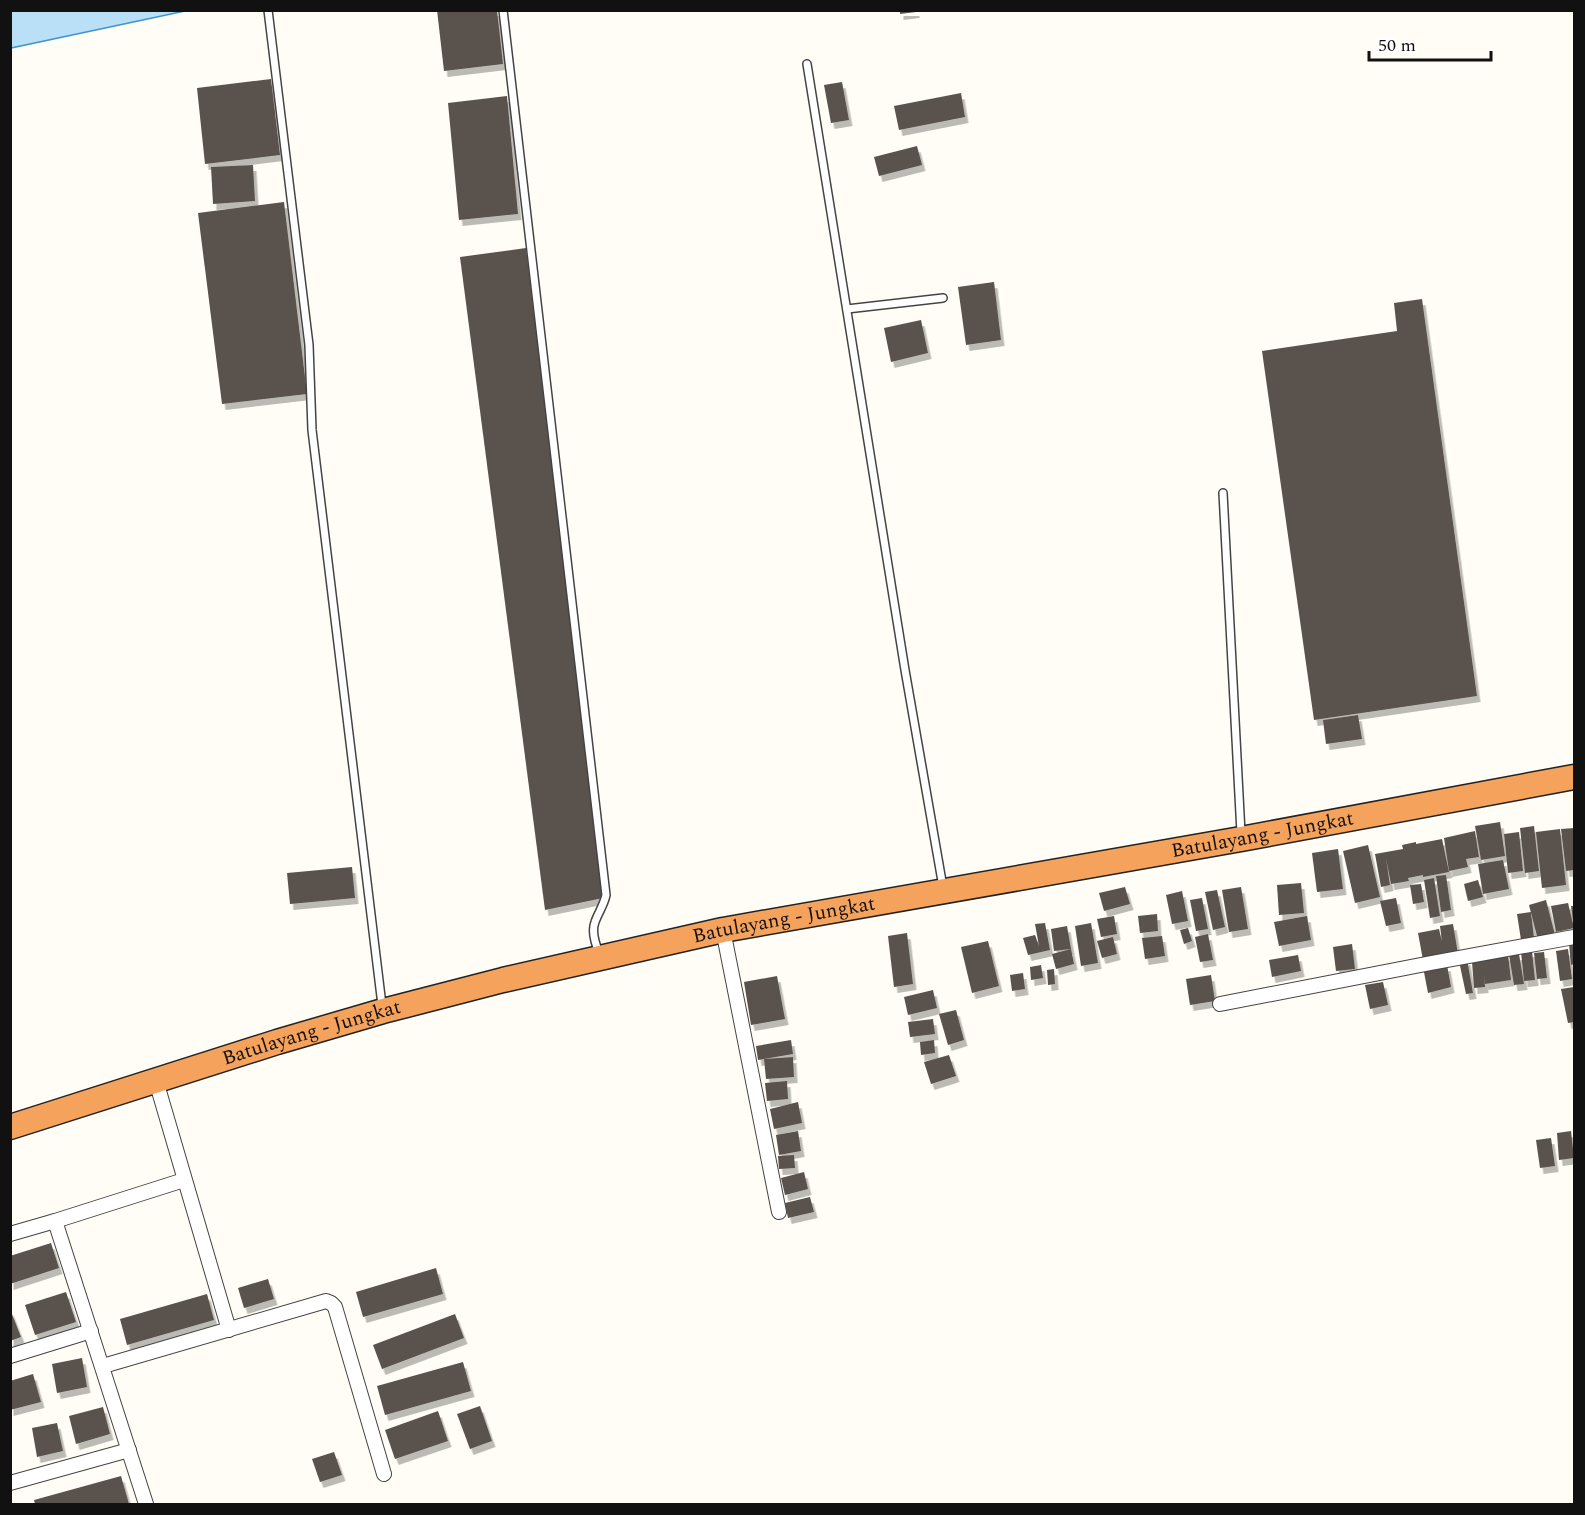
<svg xmlns="http://www.w3.org/2000/svg" width="1585" height="1515" font-family="Spectral,serif">
<style>
.water{fill:#b9e0f7;stroke:#3f96cf;stroke-width:1.5}
.building{fill:#5a524d;filter:url(#shadow)}
.lines{fill:none;stroke-linecap:round;stroke-linejoin:round}
.lane-casing{stroke:#444;stroke-width:10}
.street-casing{stroke:#444;stroke-width:16}
.highway-casing{stroke:#222;stroke-width:27}
.lane{stroke:#fff;stroke-width:7}
.street{stroke:#fff;stroke-width:14}
.highway{stroke:#f5a25d;stroke-width:24}
.labels{text-anchor:middle;dominant-baseline:central;stroke-width:6;stroke-linejoin:round;paint-order:stroke}
.street-label{font-size:20px;fill:#111;stroke:#fff}
</style>
<defs>
<filter id="shadow"><feDropShadow dx="3.5" dy="6" stdDeviation="0" flood-color="#0004"/></filter>
</defs>
<rect width="100%" height="100%" fill="#fffdf5"/>
<path class="water" d="M10,11L11,10L185,11L11,48Z"/>
<g class="building">
<path d="M437,10H497L503,64L444,71Z"/>
<path d="M900,10H916V12L900,14Z"/>
<path d="M271,79L280,155L205,164L197,88Z"/>
<path d="M842,82L849,120L831,123L824,85Z"/>
<path d="M961,93L965,117L899,130L894,106Z"/>
<path d="M507,96L518,214L459,220L448,103Z"/>
<path d="M917,146L922,165L879,176L874,157Z"/>
<path d="M253,165L255,201L213,204L211,167Z"/>
<path d="M284,202L307,394L222,404L198,213Z"/>
<path d="M526,248L603,898L545,910L460,257Z"/>
<path d="M994,282L1001,340L966,345L958,287Z"/>
<path d="M1422,299L1477,696L1314,720L1262,351L1397,331L1394,303Z"/>
<path d="M921,320L928,353L891,362L884,328Z"/>
<path d="M1358,715L1362,739L1326,744L1323,720Z"/>
<path d="M1500,822L1505,856L1481,860L1475,826Z"/>
<path d="M1534,826L1539,871L1525,873L1520,828Z"/>
<path d="M1574,828V870L1566,871L1561,829Z"/>
<path d="M1560,829L1566,885L1542,888L1536,832Z"/>
<path d="M1475,831L1479,857L1466,859L1468,867L1449,871L1444,838Z"/>
<path d="M1519,832L1523,871L1508,873L1504,834Z"/>
<path d="M1442,839L1449,872L1423,877V875L1408,878L1409,881L1391,884L1386,858L1390,885L1381,887L1375,854L1403,849L1402,845L1416,842V844Z"/>
<path d="M1368,845L1380,897L1355,903L1343,851Z"/>
<path d="M1338,849L1343,889L1317,892L1312,853Z"/>
<path d="M1503,860L1509,889L1483,894L1478,864Z"/>
<path d="M352,867L355,898L290,904L287,873Z"/>
<path d="M1446,875L1451,910L1441,912L1436,876Z"/>
<path d="M1434,878L1440,916L1430,918L1424,880Z"/>
<path d="M1478,880L1483,897L1468,901L1464,884Z"/>
<path d="M1301,883L1304,913L1279,915L1277,885Z"/>
<path d="M1421,884L1424,902L1413,904L1410,885Z"/>
<path d="M1125,887L1130,904L1104,911L1099,893Z"/>
<path d="M1241,887L1248,929L1229,932L1222,890Z"/>
<path d="M1217,890L1225,927L1213,930L1205,892Z"/>
<path d="M1182,891L1188,921L1172,924L1166,895Z"/>
<path d="M1202,898L1208,929L1196,931L1190,900Z"/>
<path d="M1396,898L1401,923L1386,926L1380,901Z"/>
<path d="M1546,900L1555,935L1538,940L1529,905Z"/>
<path d="M1568,903L1574,928L1556,932L1551,906Z"/>
<path d="M1571,906H1574V921H1573Z"/>
<path d="M1531,912L1534,938L1521,940L1517,914Z"/>
<path d="M1157,914L1158,931L1140,933L1138,916Z"/>
<path d="M1114,916L1117,934L1101,937L1097,919Z"/>
<path d="M1307,916L1311,940L1279,946L1274,922Z"/>
<path d="M1045,923L1050,950L1028,955L1023,938L1035,935L1039,946L1035,924Z"/>
<path d="M1091,923L1098,963L1081,966L1075,926Z"/>
<path d="M1453,924L1458,954L1423,960L1418,933L1439,929L1442,942L1440,926Z"/>
<path d="M1067,926L1071,949L1054,951L1051,929Z"/>
<path d="M1188,928L1192,941L1184,944L1180,930Z"/>
<path d="M907,933L913,984L894,987L888,936Z"/>
<path d="M1208,934L1213,960L1200,962L1195,937Z"/>
<path d="M1162,936L1165,956L1145,959L1142,938Z"/>
<path d="M1113,937L1117,954L1102,958L1097,941Z"/>
<path d="M988,941L999,986L972,993L961,947Z"/>
<path d="M1352,944L1355,969L1336,971L1333,947Z"/>
<path d="M1569,944H1574V964L1571,965Z"/>
<path d="M1071,949L1074,964L1056,969L1052,954Z"/>
<path d="M1568,949L1572,979L1560,981L1556,951Z"/>
<path d="M1532,951L1535,980L1524,981L1521,952Z"/>
<path d="M1544,952L1547,978L1537,979L1534,953Z"/>
<path d="M1508,954L1511,980L1485,984L1484,974L1485,987L1474,988L1472,962L1483,961L1482,958Z"/>
<path d="M1519,954L1524,984L1514,985L1509,955Z"/>
<path d="M1298,955L1301,971L1272,977L1269,960Z"/>
<path d="M1467,959L1473,993L1466,994L1459,961Z"/>
<path d="M1041,965L1043,978L1031,980L1030,967Z"/>
<path d="M1447,965L1451,987L1428,993L1423,967Z"/>
<path d="M1054,969L1055,984L1048,985L1047,970Z"/>
<path d="M1023,973L1025,989L1012,991L1010,975Z"/>
<path d="M1211,975L1215,1001L1190,1005L1186,979Z"/>
<path d="M777,976L785,1019L751,1025L744,982Z"/>
<path d="M1383,982L1388,1005L1370,1009L1365,985Z"/>
<path d="M1574,987V1022L1568,1023L1561,989Z"/>
<path d="M933,990L937,1008L908,1015L904,997Z"/>
<path d="M956,1010L964,1040L948,1045L939,1014Z"/>
<path d="M933,1019L935,1034L910,1037L908,1022Z"/>
<path d="M791,1040L793,1054L758,1060L756,1046Z"/>
<path d="M934,1040L935,1053L921,1055L920,1042Z"/>
<path d="M949,1055L956,1076L931,1084L924,1062Z"/>
<path d="M793,1057L794,1077L766,1079L764,1059Z"/>
<path d="M787,1081L788,1099L767,1101L765,1083Z"/>
<path d="M798,1102L802,1123L774,1129L770,1109Z"/>
<path d="M798,1131L801,1151L779,1155L776,1135Z"/>
<path d="M1571,1131L1574,1158L1559,1160L1557,1133Z"/>
<path d="M1551,1138L1555,1166L1540,1168L1536,1140Z"/>
<path d="M794,1155L795,1168L779,1169L778,1156Z"/>
<path d="M804,1172L808,1189L785,1195L781,1178Z"/>
<path d="M810,1197L814,1212L788,1218L785,1203Z"/>
<path d="M51,1243L59,1268L10,1284V1256Z"/>
<path d="M436,1268L443,1294L363,1317L356,1292Z"/>
<path d="M268,1279L274,1299L244,1308L238,1288Z"/>
<path d="M66,1292L76,1322L35,1335L25,1305Z"/>
<path d="M207,1294L214,1320L127,1345L120,1319Z"/>
<path d="M10,1309L21,1337L10,1341Z"/>
<path d="M455,1314L464,1338L382,1369L373,1345Z"/>
<path d="M82,1358L87,1387L57,1393L52,1364Z"/>
<path d="M463,1362L471,1391L385,1415L377,1386Z"/>
<path d="M33,1374L41,1402L10,1410V1381Z"/>
<path d="M480,1406L492,1441L470,1449L457,1414Z"/>
<path d="M103,1407L110,1434L76,1444L69,1416Z"/>
<path d="M438,1411L448,1441L395,1459L385,1430Z"/>
<path d="M57,1423L63,1451L37,1457L32,1428Z"/>
<path d="M334,1452L342,1475L320,1482L312,1459Z"/>
<path d="M121,1476L129,1504H35L34,1500Z"/>
</g>
<g class="lines">
<g class="lane-casing">
<g id="lane">
<path d="M268,10L309,345L312,430L382,1005"/>
<path d="M503,10L606,895C604,905 598,913 595,922C591,932 596,946 600,955"/>
<path d="M807,64L905,670L943,887"/>
<path d="M847,309L943,298"/>
<path d="M1223,493L1241,833"/>
</g>
</g>
<g class="street-casing">
<g id="street">
<path d="M723,930L779,1212"/>
<path d="M1220,1004L1431,963L1574,937"/>
<path d="M156,1081L229,1330"/>
<path d="M10,1234L55,1221"/>
<path d="M10,1356L91,1331"/>
<path d="M103,1366L326,1301L331,1303L335,1307L384,1474"/>
<path d="M10,1483L129,1450"/>
<path d="M146,1504L55,1221L184,1180"/>
</g>
</g>
<g class="highway-casing">
<g id="highway">
<path id="s1" d="M10,1127L277,1042L383,1011L503,980L723,930L1241,839L1574,777"/>
</g>
</g>
<use href="#lane" class="lane"/>
<use href="#street" class="street"/>
<use href="#highway" class="highway"/>
</g>
<g class="labels">
<g class="street-label">
<text stroke="none"><textPath href="#s1" startOffset="1288">Batulayang - Jungkat</textPath></text>
<text stroke="none"><textPath href="#s1" startOffset="802">Batulayang - Jungkat</textPath></text>
<text stroke="none"><textPath href="#s1" startOffset="316">Batulayang - Jungkat</textPath></text>
</g>
</g>
<rect width="1585" height="1515" fill="none" stroke="#111111" stroke-width="24"/>
<path d="M1369 51v9h122v-9" fill="none" stroke="#111111" stroke-width="3"/>
<text x="1378" y="51" font-size="18" fill="#111111" stroke="#ffffff" stroke-width="4.5" paint-order="stroke">50 m</text>
</svg>
